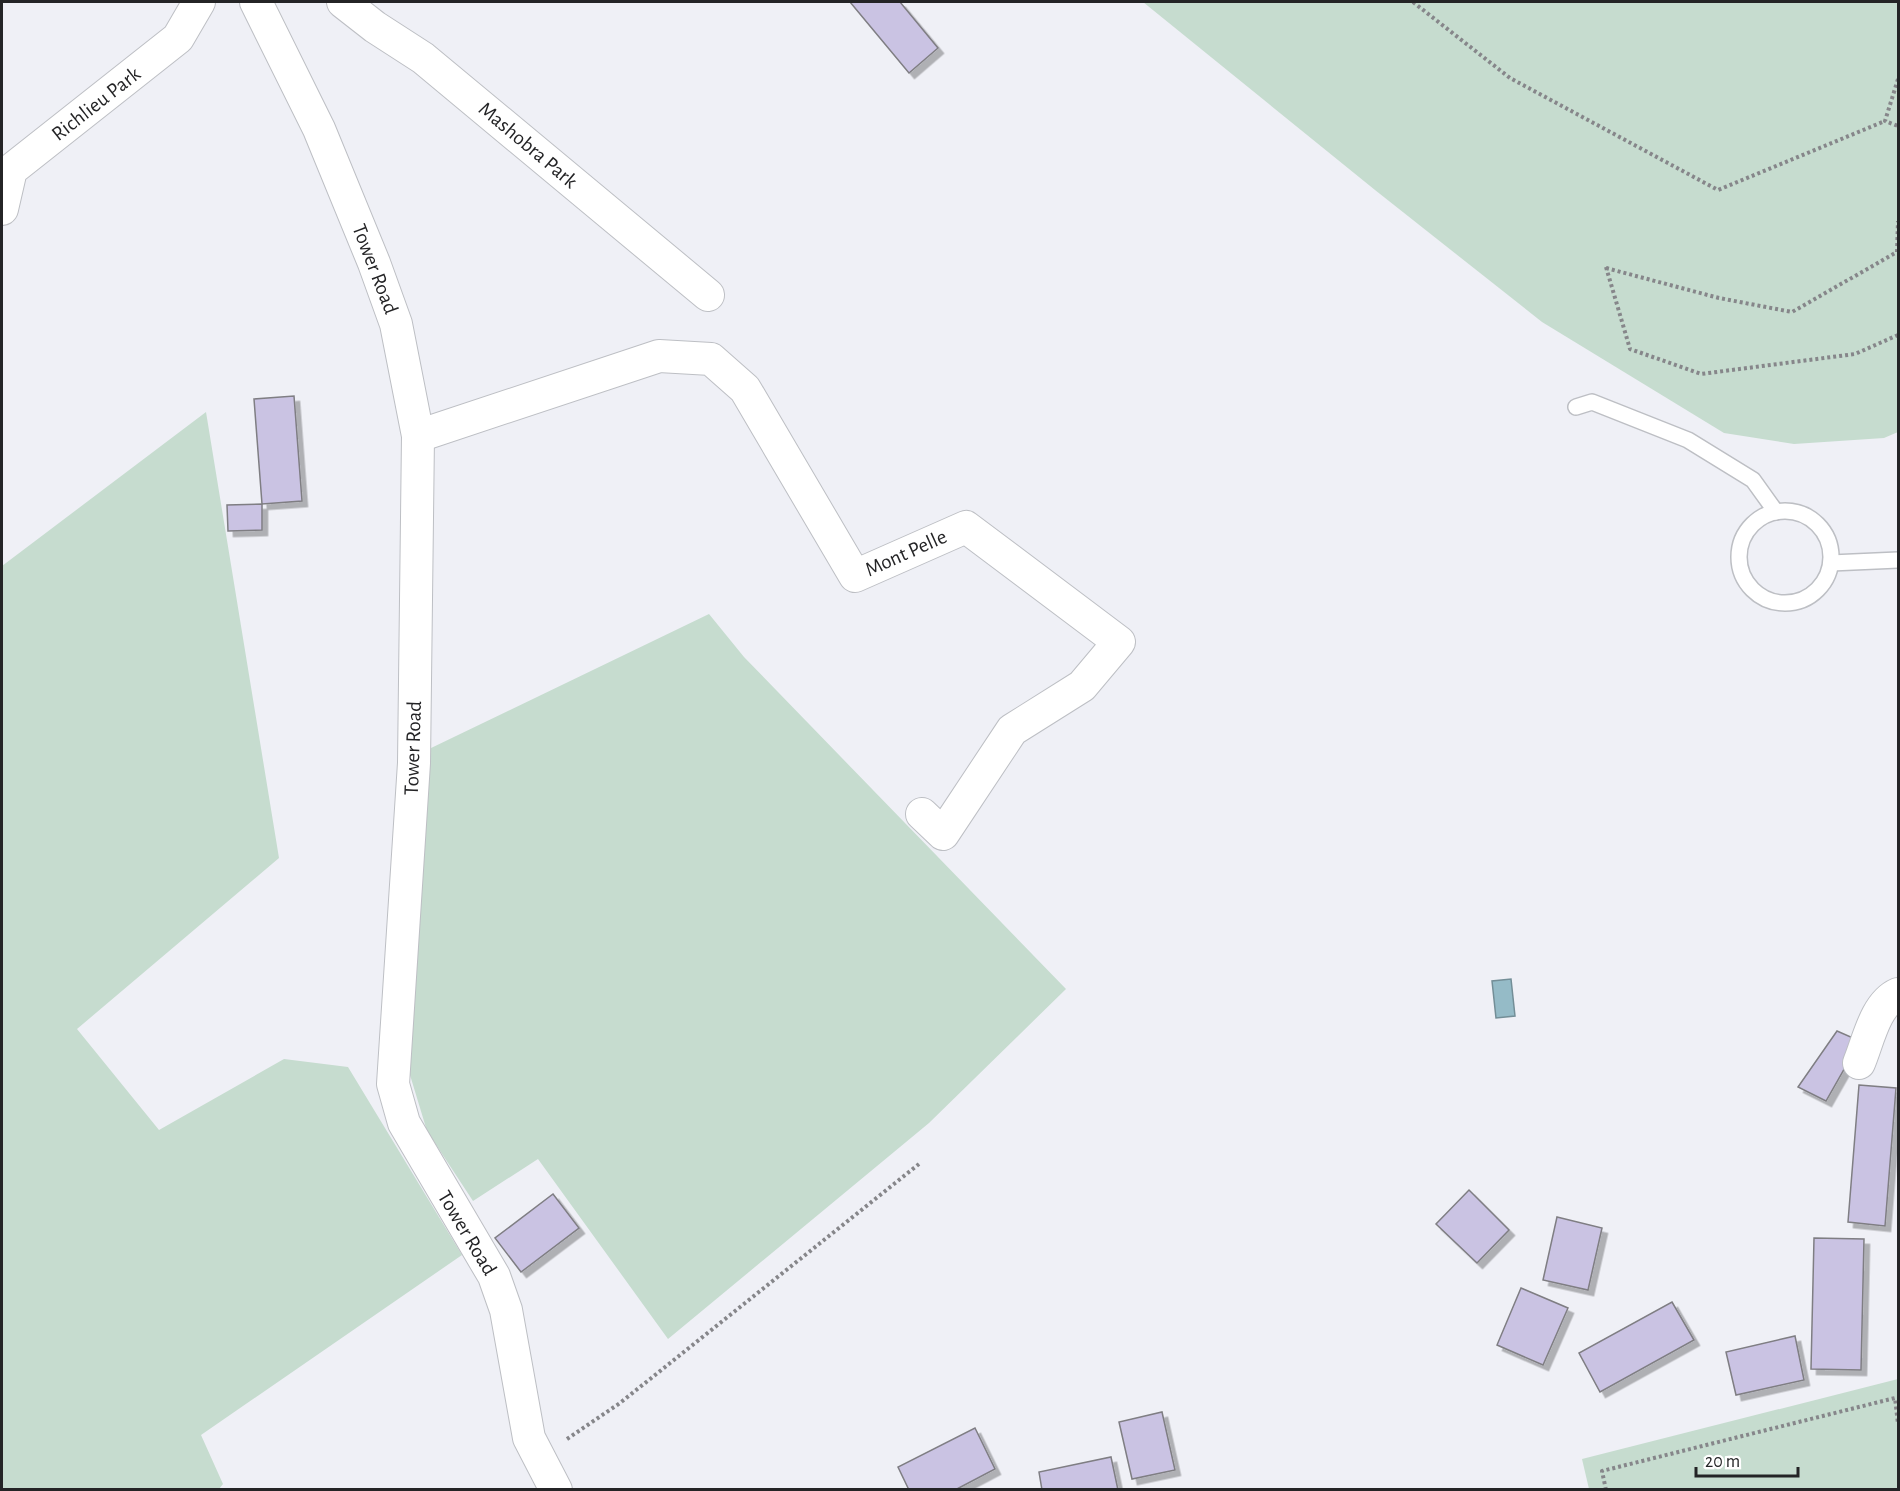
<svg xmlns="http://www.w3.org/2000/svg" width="1900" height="1491" font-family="'Alegreya Sans',sans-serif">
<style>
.green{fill:#c6dccf}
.water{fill:#95bbc7;stroke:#738e97;stroke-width:1.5}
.building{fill:#cac3e3;stroke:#7f7e83;stroke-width:1.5;filter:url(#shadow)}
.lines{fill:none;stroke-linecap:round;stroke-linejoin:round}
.lane-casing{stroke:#bdbfc4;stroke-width:18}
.street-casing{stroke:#bdbfc4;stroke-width:34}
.path{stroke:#86868a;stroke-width:4;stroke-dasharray:3 3;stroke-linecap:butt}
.lane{stroke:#fff;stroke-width:15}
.street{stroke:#fff;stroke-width:32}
.labels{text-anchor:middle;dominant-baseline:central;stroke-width:4.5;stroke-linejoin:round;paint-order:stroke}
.street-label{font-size:21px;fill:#242426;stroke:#fff}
</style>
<defs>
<filter id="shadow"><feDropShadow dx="5.5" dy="5.5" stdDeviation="0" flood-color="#0004"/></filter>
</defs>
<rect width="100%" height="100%" fill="#eff0f6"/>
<g class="green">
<path d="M1143,2H1898V432L1884,438L1794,444L1724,433L1542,322L1375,190Z"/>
<path d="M206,412L279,858L77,1029L159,1130L284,1059L348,1067L462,1255L201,1435L223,1484L219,1489H2V566Z"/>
<path d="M709,614L744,657L1066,989L929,1123L668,1339L538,1159L473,1201L427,1131L410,1075L429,749Z"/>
<path d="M1898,1379V1489H1589L1582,1459Z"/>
</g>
<path class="water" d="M1511,979L1515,1016L1496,1018L1492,981Z"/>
<g class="building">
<path d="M850,2H900L938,48L909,73Z"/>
<path d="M294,396L302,501L262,504L254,399Z"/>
<path d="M262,504V530L228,531L227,505Z"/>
<path d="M1837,1031L1860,1041L1826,1101L1798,1087Z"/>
<path d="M1859,1085L1896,1088L1885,1226L1848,1222Z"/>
<path d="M1469,1190L1509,1230L1477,1263L1436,1224Z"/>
<path d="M553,1194L579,1228L521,1272L495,1238Z"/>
<path d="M1557,1217L1602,1228L1588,1290L1543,1280Z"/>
<path d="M1814,1238L1864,1239L1861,1370L1811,1369Z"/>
<path d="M1521,1288L1568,1308L1543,1365L1497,1345Z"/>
<path d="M1672,1302L1694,1340L1600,1392L1579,1353Z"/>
<path d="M1795,1336L1804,1380L1736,1395L1726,1352Z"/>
<path d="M1162,1412L1175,1470L1132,1479L1119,1422Z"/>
<path d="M975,1428L995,1469L955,1490H909L898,1467Z"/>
<path d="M1111,1457L1118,1490H1042L1039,1472Z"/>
</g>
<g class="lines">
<g class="lane-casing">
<g id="lane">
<path d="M1576,407L1592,402L1688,440L1753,480L1776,512"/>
<circle cx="1785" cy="557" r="46"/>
<path d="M1831,563L1898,560"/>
</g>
</g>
<g class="street-casing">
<g id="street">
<path d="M256,2L319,129L374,263L396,324L418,436L414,763L393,1084L404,1123L494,1276L506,1310L529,1438L556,1490"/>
<path d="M343,2L375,27L423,58L708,295"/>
<path d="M2,209L11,170L178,38L199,2"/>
<path d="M418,436L659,356L711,359L745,389L855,576L966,527L1119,642L1082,686L1012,730L943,834L922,814"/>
<path d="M1859,1063C1868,1042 1875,1004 1898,994"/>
</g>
</g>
<g class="path">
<path d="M1413,2L1510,78L1718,190L1885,121"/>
<path d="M1898,79L1885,121L1898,126"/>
<path d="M1606,267L1630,349L1701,374L1855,354L1898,335"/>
<path d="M1606,268L1719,298L1792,312L1897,252L1898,221"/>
<path d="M567,1439L620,1403L919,1164"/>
<path d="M1606,1490L1602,1471L1895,1398L1898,1424"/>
</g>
<use href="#lane" class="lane"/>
<use href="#street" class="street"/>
</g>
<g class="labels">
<g class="street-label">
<text transform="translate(96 104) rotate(-38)">Richlieu Park</text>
<text transform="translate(528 145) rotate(40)">Mashobra Park</text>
<text transform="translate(375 269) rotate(69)">Tower Road</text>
<text transform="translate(906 553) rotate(-24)">Mont Pelle</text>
<text transform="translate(413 748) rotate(-88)">Tower Road</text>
<text transform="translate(467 1233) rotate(59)">Tower Road</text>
</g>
</g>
<rect width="1900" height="1491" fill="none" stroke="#242426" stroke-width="6"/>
<path d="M1696 1467v9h102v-9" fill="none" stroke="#242426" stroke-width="3"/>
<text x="1705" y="1467" font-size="18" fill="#242426" stroke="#ffffff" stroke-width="4.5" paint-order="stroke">20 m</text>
</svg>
